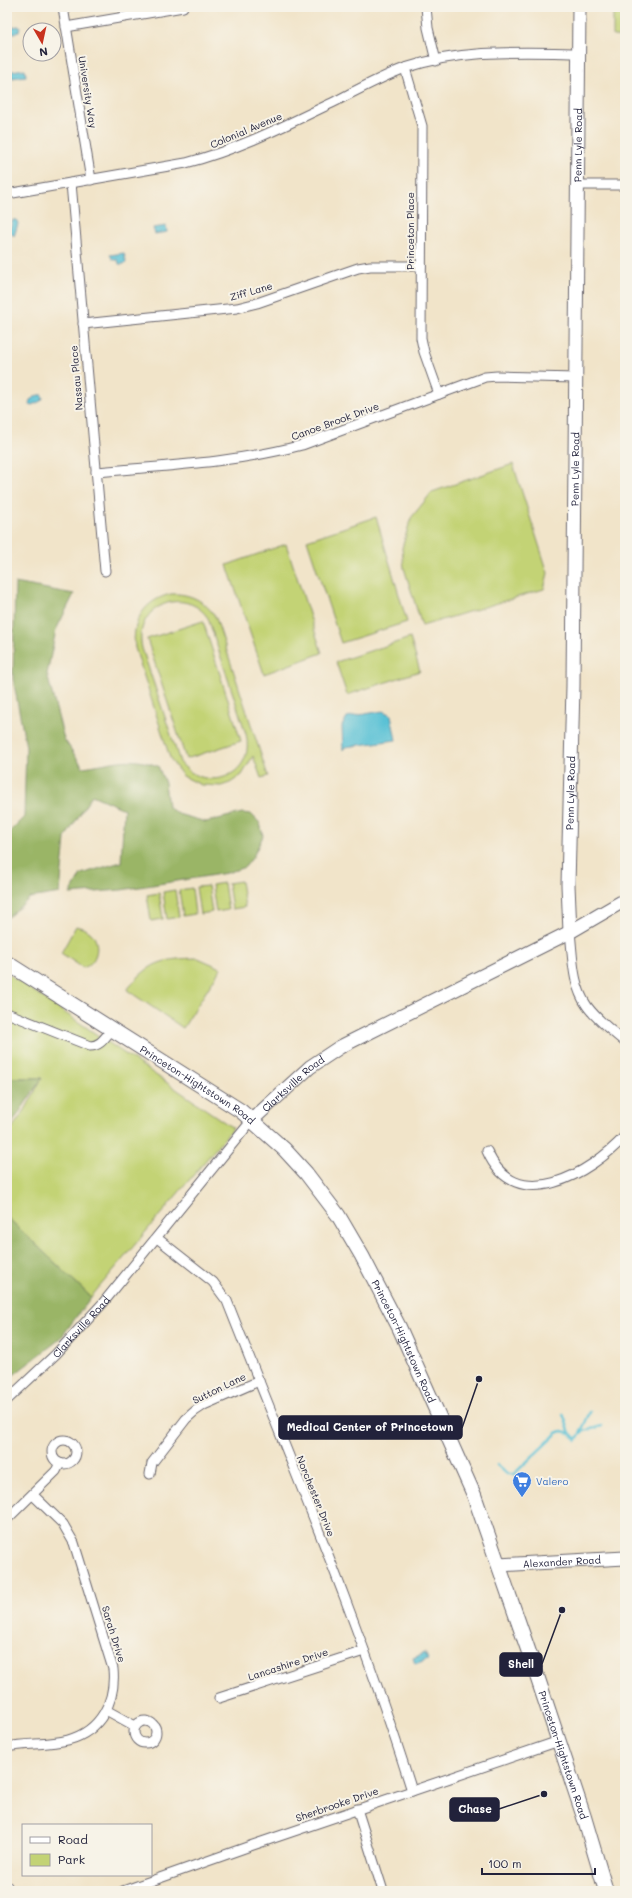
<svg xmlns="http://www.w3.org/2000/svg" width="632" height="1898" font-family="Mali,sans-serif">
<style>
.green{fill:#c3d375;stroke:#727a58;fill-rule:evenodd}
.forest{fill:#9ab566;stroke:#5e6c50}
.water{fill:#58c1d5;stroke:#3d7288}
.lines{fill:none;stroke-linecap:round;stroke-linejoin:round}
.stream{stroke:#58c1d5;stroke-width:2.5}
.street-casing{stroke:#6a666d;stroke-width:11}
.secondary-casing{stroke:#6a666d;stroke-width:15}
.primary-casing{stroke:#6a666d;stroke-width:16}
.street{stroke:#fff;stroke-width:9}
.secondary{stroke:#fff;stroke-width:13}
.primary{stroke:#fff;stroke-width:14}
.labels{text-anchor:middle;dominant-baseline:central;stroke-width:4;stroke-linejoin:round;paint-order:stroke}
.street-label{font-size:10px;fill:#22223b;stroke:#f7f3e8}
.shop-label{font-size:10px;fill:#366cbe;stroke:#f7f3e8;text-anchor:start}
.leader{fill:none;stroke:#22223b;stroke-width:1.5}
.callout-dot{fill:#22223b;stroke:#f7f3e8;stroke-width:1.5}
.callout{fill:#22223b;stroke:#22223b;stroke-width:1.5}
.callout-label{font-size:11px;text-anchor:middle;font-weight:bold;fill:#fff}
</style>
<rect width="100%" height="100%" fill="#f7f3e8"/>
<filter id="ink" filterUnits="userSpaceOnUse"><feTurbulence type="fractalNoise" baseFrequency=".025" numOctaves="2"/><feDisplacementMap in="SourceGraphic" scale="8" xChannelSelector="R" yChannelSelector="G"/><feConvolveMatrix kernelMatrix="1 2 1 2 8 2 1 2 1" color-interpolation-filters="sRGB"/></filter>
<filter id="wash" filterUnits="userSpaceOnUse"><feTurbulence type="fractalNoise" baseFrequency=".012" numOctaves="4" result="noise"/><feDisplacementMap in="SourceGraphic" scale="16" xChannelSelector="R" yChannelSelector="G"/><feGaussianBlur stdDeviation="0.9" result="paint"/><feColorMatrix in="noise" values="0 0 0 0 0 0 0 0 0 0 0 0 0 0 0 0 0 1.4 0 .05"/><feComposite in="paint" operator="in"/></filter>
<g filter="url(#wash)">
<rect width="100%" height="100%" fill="#f1e4c9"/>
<g class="green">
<path d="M613,7H625V37L613,36Z"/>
<path d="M513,464L548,573L544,589L422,626L404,568L402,548L411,518L432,492Z"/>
<path d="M376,517L407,622L341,643L307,540Z"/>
<path d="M286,544L322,653L264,674L227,565Z"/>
<path d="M171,594C190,593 206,601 216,618L268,776L261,778L253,756L242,775L230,783L221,786L201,785L183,776L175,766L170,758L135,648C131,622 144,600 171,594ZM171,602C186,600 199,605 208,618L246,734C256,776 206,795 180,762L142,648C137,626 149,607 171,602Z"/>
<path d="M203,621L241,741L186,759L147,639Z"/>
<path d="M410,638L420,671L347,695L336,662Z"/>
<path d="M241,881L245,907L232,909L228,883Z"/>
<path d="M224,883L228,910L216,912L212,885Z"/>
<path d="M208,886L212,912L200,914L196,887Z"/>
<path d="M192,888L195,914L183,916L179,890Z"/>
<path d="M175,890L179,917L167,919L163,892Z"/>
<path d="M159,893L163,919L151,921L147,895Z"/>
<path d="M76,926C82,928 87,929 91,933C101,943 98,963 83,968L61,953Z"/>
<path d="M198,958L221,968L183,1028L127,990C150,961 162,959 198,958Z"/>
<path d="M7,973L233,1128L91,1297L7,1217V1135L25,1110L42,1078H7Z"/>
</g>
<g class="forest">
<path d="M15,583L74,594L56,630L47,674L64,739L83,767C114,763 127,755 158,766L165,783L168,807L178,814L206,822L242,813L251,814L260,823L263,836L253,857L245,867L227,873L121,890L70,894L81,874L121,862L124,809L92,795L65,838L60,893L30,898L7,918V834L24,817L26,747L13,679Z"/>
<path d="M7,1078H42L7,1131Z"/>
<path d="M7,1217L91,1297L60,1339L7,1380Z"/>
</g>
<g class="water">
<path d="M18,26L20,27L19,32L8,34L7,28Z"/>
<path d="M25,69L26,76L12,78L11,71Z"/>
<path d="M13,220H17L18,224L14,236L9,231Z"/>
<path d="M166,226L167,232L155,234L153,228Z"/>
<path d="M124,253L126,262L124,264H119L118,260H113L110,255Z"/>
<path d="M38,395H42L43,398L41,401L32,405L29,404L30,400Z"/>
<path d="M383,711L391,715L396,740L345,747L343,750L342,726L347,717Z"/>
<path d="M425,1653L428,1659L415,1664L413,1658Z"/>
</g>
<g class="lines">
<g class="stream">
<path d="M563,1414L570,1433L577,1440"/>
<path d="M580,1434L590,1412"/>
<path d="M577,1438L584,1431L602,1426"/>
<path d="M497,1465L507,1474H514L557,1433L562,1431L570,1433"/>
</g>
</g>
</g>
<g filter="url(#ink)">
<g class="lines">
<g class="street-casing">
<g id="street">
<path d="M63,7L91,180"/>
<path d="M426,7L428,28L436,61"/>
<path d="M66,27L183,7"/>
<path d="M405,68L422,126L421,338L424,352L439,394"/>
<path d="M71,183L105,571"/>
<path d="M578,185H625"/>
<path d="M7,194L186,163C240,149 286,125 336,101C359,89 381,77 405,68C460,49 520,52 578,53"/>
<path d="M83,324L237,308L257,303L358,268L370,266H421"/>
<path d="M96,472C164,466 235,463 302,445L485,377L497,376L576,378"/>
<path d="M570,932C573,957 572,985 587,1006C597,1020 612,1031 625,1042"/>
<path d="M7,1013L90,1046C101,1046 105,1037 112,1029"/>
<path d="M487,1151C516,1218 591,1173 625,1136"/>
<path d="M157,1238L213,1282L227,1301C291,1463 360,1624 412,1791"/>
<path id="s1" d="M7,1400L56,1354L103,1303L252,1120"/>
<circle cx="64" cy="1452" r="12"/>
<path d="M150,1474L152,1463L186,1419L195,1411L204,1405L259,1381"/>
<path d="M7,1519L56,1471L60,1463"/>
<path d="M219,1698L364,1651"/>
<path d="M106,1710L135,1726"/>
<circle cx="145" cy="1732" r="11"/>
<path d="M7,1747C27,1743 48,1745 68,1740C101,1731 116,1701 113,1669L74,1543L63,1524L33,1495"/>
<path d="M357,1809L383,1891"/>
<path d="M7,1886L9,1891"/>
<path d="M123,1891L253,1845L559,1741"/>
</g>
</g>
<g class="secondary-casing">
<g id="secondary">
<path id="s2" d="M570,932L568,885L573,686L579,7"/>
<path id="s3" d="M252,1120L310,1067L340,1047L570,932L625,900"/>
<path id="s4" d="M499,1565L625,1558"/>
</g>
</g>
<g class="primary-casing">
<g id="primary">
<path id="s5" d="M7,963L241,1111L284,1149L306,1173L338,1215L362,1256L399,1327L474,1495L532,1661L584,1817L606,1891"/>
</g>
</g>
<use href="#street" class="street"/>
<use href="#secondary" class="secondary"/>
<use href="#primary" class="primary"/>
</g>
</g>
<defs>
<g id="supermarket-pin" transform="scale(1)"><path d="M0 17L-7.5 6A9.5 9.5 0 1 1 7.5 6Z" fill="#3f7fe0" stroke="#f7f3e8"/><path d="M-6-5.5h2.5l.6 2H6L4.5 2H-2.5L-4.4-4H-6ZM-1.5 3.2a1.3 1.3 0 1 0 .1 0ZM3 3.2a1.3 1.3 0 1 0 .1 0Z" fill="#fff"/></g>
</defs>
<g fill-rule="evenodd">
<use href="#supermarket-pin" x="522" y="1481"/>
</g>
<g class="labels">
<g class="street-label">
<text transform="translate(88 92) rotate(81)">University Way</text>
<text transform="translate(246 130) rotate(-23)">Colonial Avenue</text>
<text stroke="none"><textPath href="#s2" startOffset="787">Penn Lyle Road</textPath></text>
<text transform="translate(410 231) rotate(-90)">Princeton Place</text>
<text transform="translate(251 291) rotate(-16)">Ziff Lane</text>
<text transform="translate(76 378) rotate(-95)">Nassau Place</text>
<text transform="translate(335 421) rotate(-20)">Canoe Brook Drive</text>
<text stroke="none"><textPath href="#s2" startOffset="463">Penn Lyle Road</textPath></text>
<text stroke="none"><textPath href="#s2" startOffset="139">Penn Lyle Road</textPath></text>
<text stroke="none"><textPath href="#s3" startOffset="55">Clarksville Road</textPath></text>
<text stroke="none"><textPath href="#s5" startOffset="226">Princeton-Hightstown Road</textPath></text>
<text stroke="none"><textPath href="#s1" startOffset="104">Clarksville Road</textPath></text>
<text stroke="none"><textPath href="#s5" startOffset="562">Princeton-Hightstown Road</textPath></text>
<text transform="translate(219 1388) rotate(-26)">Sutton Lane</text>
<text transform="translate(316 1496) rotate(68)">Norchester Drive</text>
<text stroke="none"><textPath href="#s4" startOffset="63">Alexander Road</textPath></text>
<text transform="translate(114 1634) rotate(73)">Sarah Drive</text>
<text transform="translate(288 1664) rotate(-18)">Lancashire Drive</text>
<text stroke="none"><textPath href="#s5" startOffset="1006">Princeton-Hightstown Road</textPath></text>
<text transform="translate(337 1804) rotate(-19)">Sherbrooke Drive</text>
</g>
<g class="shop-label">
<text x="536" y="1481">Valero</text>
</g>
</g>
<path class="leader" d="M479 1379L462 1428M562 1610L542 1664M544 1794L499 1809"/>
<g class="callout-dot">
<circle cx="479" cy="1379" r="4"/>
<circle cx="562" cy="1610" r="4"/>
<circle cx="544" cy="1794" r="4"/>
</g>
<g class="callout">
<rect x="279" y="1416" width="183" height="23" rx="4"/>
<rect x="500" y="1653" width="42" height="23" rx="4"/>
<rect x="450" y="1798" width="49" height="23" rx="4"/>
</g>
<g class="callout-label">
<text x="370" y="1431">Medical Center of Princetown</text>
<text x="521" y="1668">Shell</text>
<text x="475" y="1813">Chase</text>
</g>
<rect width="632" height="1898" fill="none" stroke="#f7f3e8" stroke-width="24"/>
<rect x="22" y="1824" width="130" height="52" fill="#f7f3e8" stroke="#a29fa3"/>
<rect x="30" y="1837" width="20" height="6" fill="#ffffff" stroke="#a29fa3"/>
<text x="58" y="1844" font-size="12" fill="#22223b">Road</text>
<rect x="30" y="1854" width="20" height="12" fill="#c3d375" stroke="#a29fa3"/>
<text x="58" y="1864" font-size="12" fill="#22223b">Park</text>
<g transform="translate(42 42) rotate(171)"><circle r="19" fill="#f7f3e8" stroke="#a29fa3"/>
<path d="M0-3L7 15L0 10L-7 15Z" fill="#c8321e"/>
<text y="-6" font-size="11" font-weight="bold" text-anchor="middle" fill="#22223b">N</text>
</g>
<path d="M482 1868v6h113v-6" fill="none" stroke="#22223b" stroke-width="2"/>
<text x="488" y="1868" font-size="12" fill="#22223b" stroke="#f7f3e8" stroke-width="3" paint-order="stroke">100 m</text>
</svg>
